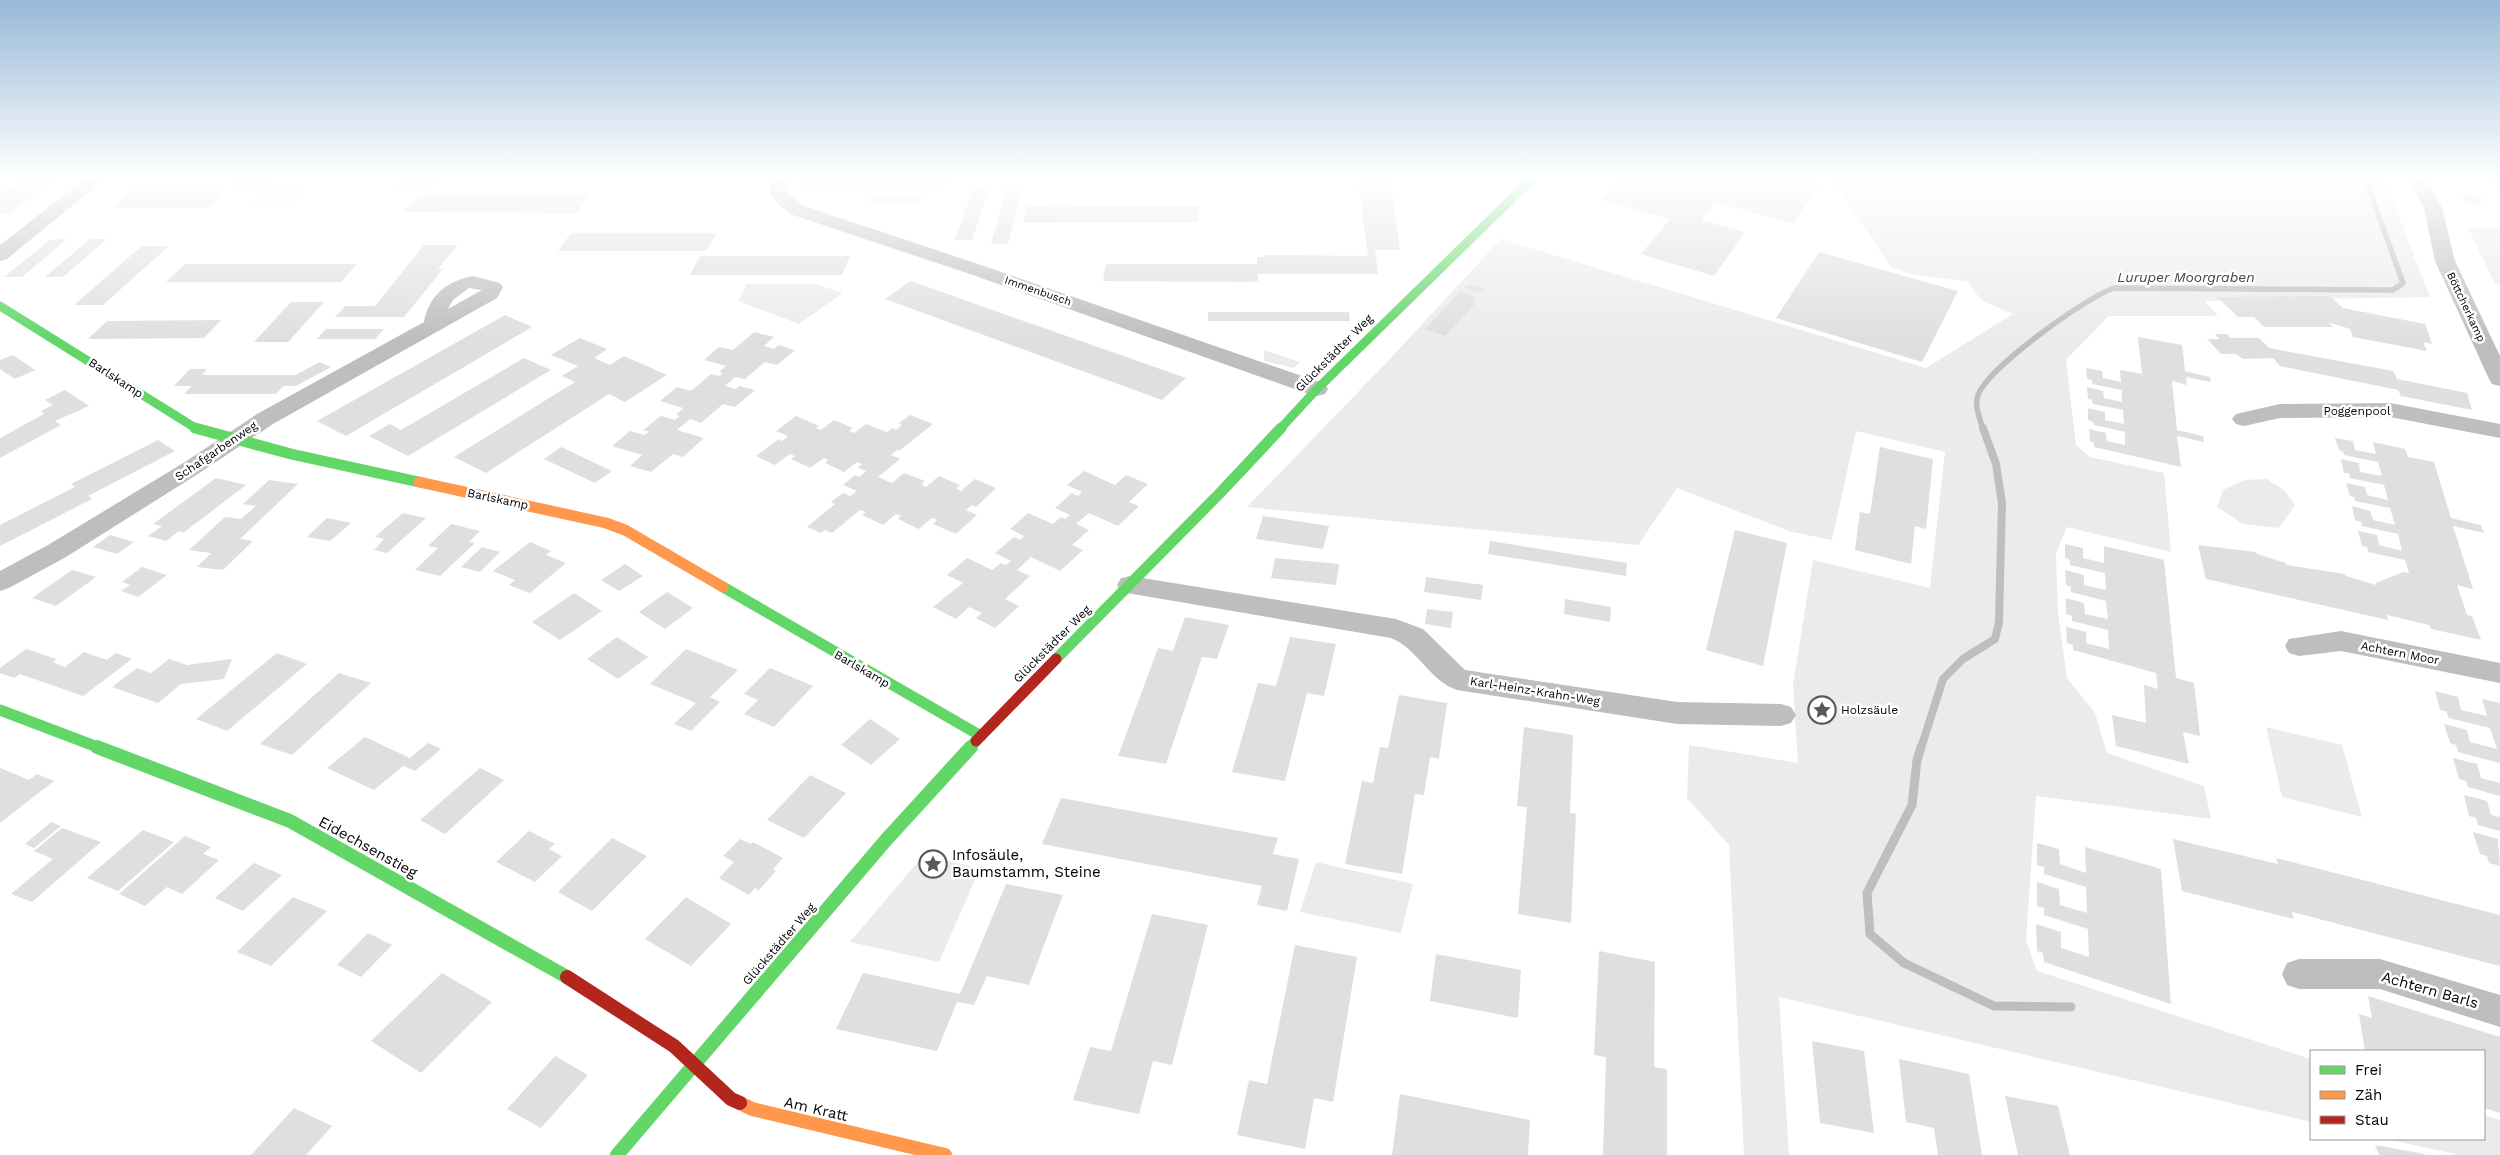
<svg xmlns="http://www.w3.org/2000/svg" width="2500" height="1155" font-family="'Work Sans',sans-serif">
<style>
.green{fill:#ebebeb}
.lines{fill:none;stroke-linecap:round;stroke-linejoin:round}
.stream-far2{stroke:#bebebe;stroke-width:5.5}
.stream-far1{stroke:#bebebe;stroke-width:8}
.stream{stroke:#bebebe;stroke-width:9}
.building{fill:#dfdfdf}
.street{fill:#bebebe;fill-rule:evenodd}
.fast-far2{stroke:#63d668;stroke-width:9}
.fast-far1{stroke:#63d668;stroke-width:11}
.fast{stroke:#63d668;stroke-width:14}
.slow-far1{stroke:#ff974d;stroke-width:11}
.slow{stroke:#ff974d;stroke-width:14}
.jam-far1{stroke:#b3261e;stroke-width:11}
.jam{stroke:#b3261e;stroke-width:14}
.labels{text-anchor:middle;dominant-baseline:central;stroke-width:5;stroke-linejoin:round;paint-order:stroke}
.far-street-label{font-size:11px;fill:#000;stroke:#fff}
.street-label{font-size:12px;fill:#000;stroke:#fff}
.poi-label{font-size:12px;fill:#000;stroke:#fff;text-anchor:start}
.water-label{font-size:14px;font-style:italic;fill:#434343;stroke:#fff}
.near-street-label{font-size:15px;fill:#000;stroke:#fff}
.near-poi-label{font-size:15px;fill:#000;stroke:#fff;text-anchor:start}
</style>
<rect width="100%" height="100%" fill="#fff"/>
<g class="green">
<path d="M1832,178H2384L2430,297L2205,301L2218,316H2109L2066,360L2076,445L2090,457L2164,473L2171,552L2067,527L2056,553L2058,613L2067,678L2095,713L2107,753L2204,786L2211,819L2036,796L2026,940L2037,971L2311,1059V1122L1779,997L1789,1155H1744L1729,845L1687,798L1689,745L1798,763L1793,685L1813,560L1930,588L1945,452L1856,431L1832,540L1792,532L1677,488L1638,545L1247,507L1387,362L1501,239L1926,368L2013,314L1981,300L1967,281L1913,275L1891,267Z"/>
<path d="M271,187H306L287,206H251Z"/>
<path d="M922,194L919,205H868L872,195Z"/>
<path d="M2468,228L2500,229V284H2495Z"/>
<path d="M747,284H816L843,293L799,324L738,301Z"/>
<path d="M1264,350L1300,362L1294,368L1264,361Z"/>
<path d="M2267,479L2284,490L2295,505L2279,528L2243,524L2217,507L2223,490L2245,480Z"/>
<path d="M2266,727L2342,745L2362,817L2282,797Z"/>
<path d="M923,856L980,868L939,962L850,942Z"/>
<path d="M1316,862L1413,884L1401,933L1300,912Z"/>
<path d="M2484,1115L2500,1120V1155H2460L2386,1139H2484Z"/>
</g>
<g class="lines">
<path class="stream-far2" d="M1983,429C1980,419 1974,405 1978,395C1989,367 2085,298 2114,288L2393,290L2403,283L2365,178"/>
<path class="stream-far1" d="M1921,748L1943,679L1963,659L1995,639L1999,622L2002,503L1996,464L1983,428"/>
<path class="stream" d="M1921,747L1917,760L1912,805L1867,893L1870,934L1904,963L1994,1006L2071,1007"/>
</g>
<g class="building">
<path d="M23,178H57L10,213H0V195Z"/>
<path d="M240,178H273L263,187H230Z"/>
<path d="M402,178H439L428,190H390Z"/>
<path d="M808,178H948L945,187L804,188L806,183H803Z"/>
<path d="M1358,178H1390L1400,250H1375L1378,274H1258V281L1246,282L1103,281L1106,264H1257V257H1265L1266,255L1368,256Z"/>
<path d="M1620,178H1693L1708,182L1711,178H1796L1820,184L1793,223L1715,202L1701,220L1745,232L1714,276L1641,254L1670,219L1600,199Z"/>
<path d="M2488,178H2500V188Z"/>
<path d="M1008,184H1024L1008,244H991Z"/>
<path d="M973,189L988,190L972,240H955Z"/>
<path d="M132,191H227L208,208H112Z"/>
<path d="M2469,193L2485,198L2477,205L2461,200Z"/>
<path d="M419,195H589L577,213L403,212Z"/>
<path d="M1036,205L1048,207L1199,206L1198,222L1023,223L1026,207Z"/>
<path d="M571,233H717L706,251H558Z"/>
<path d="M67,239L22,277H4L50,240Z"/>
<path d="M90,239H107L63,277H45Z"/>
<path d="M424,245H458L438,269H443L404,317H335L345,306H375Z"/>
<path d="M142,246H169L103,305H74Z"/>
<path d="M1819,252L1958,291L1922,362L1776,318Z"/>
<path d="M700,256H850L842,275H690Z"/>
<path d="M185,264H357L341,282H166Z"/>
<path d="M911,281L984,307L1186,378L1162,400L885,299Z"/>
<path d="M1468,284L1485,289L1481,293L1464,288Z"/>
<path d="M1460,292L1477,297L1473,302L1476,303L1445,336L1425,329Z"/>
<path d="M2330,296L2343,308L2425,324L2432,344L2423,342L2427,351L2353,337L2350,329L2328,322L2333,327H2264L2254,317H2238L2217,297Z"/>
<path d="M291,302H324L288,342H254Z"/>
<path d="M1208,312H1349L1350,321H1208Z"/>
<path d="M505,315L532,327L346,436L317,421Z"/>
<path d="M221,320L204,338L88,339L107,321Z"/>
<path d="M326,329H384L375,339H317Z"/>
<path d="M754,332L774,337L764,346L774,349L779,345L795,350L777,365L765,362L745,379L735,377L725,386L736,389L739,386L755,390L735,407L723,404L701,423L690,419L677,430L704,438L683,457L673,454L651,472L630,466L642,455L612,446L630,431L644,435L649,432L643,430L661,416L675,420L680,416L676,415L683,408L660,401L677,387L691,391L711,374L719,376L723,373L719,372L726,366L704,360L719,347L733,350Z"/>
<path d="M2215,334H2227L2230,338H2259L2269,348L2393,371L2397,379L2467,393L2472,410L2401,396L2398,390L2280,366L2273,358L2243,359L2236,354H2221L2207,339H2219Z"/>
<path d="M2138,337L2182,345L2185,371L2210,377L2211,382L2186,377L2187,385L2172,381L2177,430L2203,436L2204,442L2177,436L2181,467L2094,447V443L2090,441L2089,429L2106,433L2107,441L2125,445V432L2094,425L2093,422L2088,420V408L2105,412V420L2124,424L2123,410L2093,404L2092,400L2088,399L2087,387L2103,391L2104,398L2122,402V390L2092,384V380L2087,379L2086,368L2102,371L2103,378L2121,382L2120,370L2142,374Z"/>
<path d="M580,338L607,349L594,358L610,365L624,356L667,375L625,402L609,394L486,473L454,457L575,382L562,376L578,366L551,355Z"/>
<path d="M13,355L35,370L15,379L0,369V360Z"/>
<path d="M524,358L551,370L408,456L369,436L390,424L401,430Z"/>
<path d="M320,362L331,367L296,386H283L276,394H184L192,386H174L190,369H207L202,375H295Z"/>
<path d="M65,390L89,406L55,421L61,425L0,458V438L44,414L41,411L53,405L45,400Z"/>
<path d="M910,415L933,424L899,451L897,450L891,455L900,459L878,477L892,483L904,473L925,481L921,484L926,487L939,476L960,485L956,488L961,491L975,479L996,488L976,507L972,505L966,510L977,515L956,534L933,524L937,520L932,518L919,529L898,519L901,516L896,514L883,525L862,515L866,512L860,510L832,533L825,530L821,533L807,527L835,504L831,502L843,493L850,496L857,491L843,485L855,475L859,477L866,471L858,468L862,464L857,462L844,472L825,463L828,460L824,458L810,468L791,459L795,456L790,454L775,465L756,456L779,439L782,441L788,436L776,431L796,416L819,426L816,428L821,430L834,420L853,428L849,431L854,433L866,424L887,432L893,428L896,430L902,425L899,423Z"/>
<path d="M2335,438L2353,441L2355,450L2376,454L2373,442L2405,449L2408,457L2434,462L2451,518L2481,525L2484,533L2453,526L2473,589L2457,585L2467,615L2472,616L2481,640L2431,629L2429,625L2387,615L2388,620L2206,579L2198,545L2256,552L2257,554L2286,563V565L2345,574L2346,576L2376,585V583L2403,572L2409,573L2405,560L2368,552L2367,547L2362,546L2358,531L2377,535L2379,545L2402,551L2398,534L2362,526L2361,522L2355,520L2352,506L2370,511L2373,520L2395,525L2390,508L2355,501L2354,497L2350,496L2346,483L2365,487L2367,495L2388,500L2384,485L2350,478L2349,473H2344L2341,459L2359,463L2360,472L2382,476L2378,462L2344,455L2343,451L2339,450Z"/>
<path d="M158,440L175,451L88,496L92,499L0,546V525L75,487L71,484Z"/>
<path d="M561,447L612,471L595,483L544,459Z"/>
<path d="M1880,447L1933,459L1926,529L1915,526L1911,564L1855,550L1860,512L1870,514Z"/>
<path d="M1084,471L1115,485L1126,475L1148,484L1129,502L1139,506L1118,526L1089,513L1076,524L1089,530L1072,545L1083,550L1060,571L1031,557L1017,570L1030,576L1005,599L1019,606L995,628L976,618L982,613L969,607L956,619L933,607L963,583L947,575L967,558L992,570L1001,563L1006,565L1011,561L995,553L1014,537L1020,540L1024,536L1010,529L1028,513L1053,524L1061,517L1065,519L1070,515L1055,508L1072,493L1078,496L1082,492L1067,485Z"/>
<path d="M216,478L246,485L183,533L179,531L166,541L148,536L162,526L153,524Z"/>
<path d="M269,480L298,484L240,539L253,541L223,570L197,567L211,553L189,550L225,517L241,519L256,506L243,504Z"/>
<path d="M403,513L426,518L387,553L374,550L384,539L375,537Z"/>
<path d="M1263,516L1329,526L1323,549L1256,539Z"/>
<path d="M327,518L351,523L330,541L307,537Z"/>
<path d="M451,524L480,531L469,542L475,543L440,576L415,570L438,548L428,546Z"/>
<path d="M1735,530L1787,543L1763,666L1706,650Z"/>
<path d="M110,535L134,542L117,554L93,547Z"/>
<path d="M1490,541L1627,563L1626,576L1488,554Z"/>
<path d="M530,542L551,551L546,555L566,563L530,593L509,585L515,580L493,571Z"/>
<path d="M2065,544L2083,548V558L2104,563V546L2164,560L2176,678L2194,683L2200,736L2183,732L2189,764L2116,746L2112,715L2146,723L2144,685L2158,689L2156,673L2073,650V645L2067,643L2066,627L2086,632V643L2109,649L2108,630L2072,621V616L2066,614V598L2084,603L2085,614L2108,619L2106,601L2071,592V587L2066,585L2065,570L2084,575V585L2106,590L2105,573L2070,565V560L2065,558Z"/>
<path d="M482,547L500,552L480,572L461,567Z"/>
<path d="M1275,558L1339,564L1336,585L1271,578Z"/>
<path d="M625,564L643,576L619,591L601,580Z"/>
<path d="M142,567L167,575L138,597L121,591L130,585L122,582Z"/>
<path d="M72,570L96,577L56,606L32,598Z"/>
<path d="M1426,577L1483,585L1481,600L1424,592Z"/>
<path d="M667,592L693,608L665,629L639,612Z"/>
<path d="M574,593L602,611L560,640L532,622Z"/>
<path d="M1565,599L1611,607L1610,622L1564,614Z"/>
<path d="M1427,609L1453,612L1451,628L1425,624Z"/>
<path d="M1185,617L1229,625L1217,659L1202,657L1166,764L1118,756L1158,648L1173,651Z"/>
<path d="M617,637L648,657L618,679L587,659Z"/>
<path d="M1290,637L1336,644L1324,696L1307,693L1285,781L1232,772L1258,683L1276,686Z"/>
<path d="M26,649L57,659L53,662L65,667L84,652L107,660L116,653L132,659L83,696L20,674L14,678L0,673V668Z"/>
<path d="M686,649L738,670L710,697L720,702L691,731L674,724L696,703L650,684Z"/>
<path d="M277,653L307,664L227,731L196,719Z"/>
<path d="M169,659L187,665L232,659L224,679L181,684L158,703L112,687L137,668L151,673Z"/>
<path d="M770,668L813,686L774,727L744,714L758,700L744,694Z"/>
<path d="M339,673L371,683L292,755L260,744Z"/>
<path d="M2435,691L2458,697L2461,710L2487,716L2482,699L2500,703V763L2458,752L2456,745L2450,743L2444,724L2467,730L2470,742L2497,749L2490,728L2449,718L2446,711L2440,710Z"/>
<path d="M1399,695L1447,703L1439,759L1430,757L1424,795L1415,794L1402,874L1345,864L1362,781L1373,783L1380,747L1388,748Z"/>
<path d="M870,719L900,739L871,765L841,745Z"/>
<path d="M1524,727L1573,735L1570,813L1576,814L1571,923L1518,914L1527,807L1517,806Z"/>
<path d="M365,737L410,758L428,743L441,749L415,771L403,766L374,790L327,768Z"/>
<path d="M2453,758L2477,764L2481,778L2500,783V796L2468,787L2466,781L2459,779Z"/>
<path d="M0,768L29,780L37,774L54,781L0,823Z"/>
<path d="M480,768L504,780L445,834L420,820Z"/>
<path d="M810,775L846,793L804,838L767,820Z"/>
<path d="M2464,795L2487,801L2491,815L2500,817V831L2478,825L2476,818L2469,816Z"/>
<path d="M1061,798L1278,838L1273,854L1299,859L1287,911L1257,905L1262,886L1042,844Z"/>
<path d="M51,822L61,826L34,848L25,844Z"/>
<path d="M62,828L101,842L32,902L11,894L53,859L34,851Z"/>
<path d="M143,830L174,842L118,891L87,878Z"/>
<path d="M529,831L555,844L549,849L562,856L535,882L496,862Z"/>
<path d="M2473,832L2498,839L2500,866L2489,863L2487,856L2480,854Z"/>
<path d="M185,836L211,847L203,854L219,860L182,894L167,887L145,906L119,894Z"/>
<path d="M612,838L647,856L592,911L558,892Z"/>
<path d="M740,839L751,844L753,842L783,858L773,869L776,871L759,890L755,888L749,895L719,878L734,862L723,856Z"/>
<path d="M2173,839L2278,864L2276,858L2500,915V966L2292,912L2294,919L2182,891Z"/>
<path d="M2037,843L2059,849L2060,864L2086,873L2085,847L2161,869L2171,1004L2044,962L2043,953L2037,951L2036,924L2061,932V948L2089,957L2088,929L2044,915V908L2037,906V882L2059,889L2060,905L2087,913L2086,887L2044,874V867L2037,865Z"/>
<path d="M254,863L282,875L243,911L215,898Z"/>
<path d="M1006,884L1063,895L1029,985L987,976L974,1005L957,1002L937,1051L836,1029L863,973L960,994Z"/>
<path d="M293,897L327,911L271,966L237,952Z"/>
<path d="M686,897L731,924L691,966L645,939Z"/>
<path d="M1152,914L1208,925L1172,1065L1153,1061L1139,1114L1073,1100L1090,1047L1111,1051Z"/>
<path d="M368,933L392,945L361,977L337,965Z"/>
<path d="M1295,945L1357,957L1333,1102L1314,1098L1305,1149L1237,1135L1249,1080L1267,1084Z"/>
<path d="M1599,951L1655,962L1654,1067L1667,1069V1155H1603L1606,1057L1594,1055Z"/>
<path d="M1436,954L1521,970L1518,1018L1430,1001Z"/>
<path d="M442,973L492,1002L421,1073L371,1041Z"/>
<path d="M2368,996L2500,1037V1113L2484,1108V1051H2365L2359,1014L2372,1018Z"/>
<path d="M1812,1041L1864,1051L1874,1133L1820,1123Z"/>
<path d="M555,1056L588,1075L541,1128L507,1109Z"/>
<path d="M1899,1059L1969,1074L1982,1155H1938L1934,1128L1906,1122Z"/>
<path d="M1400,1094L1530,1120L1528,1155H1392Z"/>
<path d="M2005,1096L2058,1106L2070,1155H2018Z"/>
<path d="M294,1108L332,1126L306,1155H251Z"/>
<path d="M2375,1145L2425,1154V1155H2379Z"/>
</g>
<g class="lines">
<g class="street">
<path d="M86,178H106L7,259L0,261V245Z"/>
<path d="M771,178H789L788,193L804,206L981,265L1325,384L1328,389L1325,394L1317,396L1309,394L967,273L790,214L778,204L770,193Z"/>
<path d="M2407,178H2425L2442,208L2455,261L2500,356V386L2492,384L2489,379L2435,261L2424,208Z"/>
<path d="M473,276L500,283L503,287L497,298L273,424L201,472L66,557L9,588L0,591V571L48,545L185,462L257,414L424,322C429,295 447,281 473,276ZM469,288L482,290L448,309L453,300Z"/>
<path d="M2390,403L2500,424V438L2390,417L2280,418L2244,426L2236,424L2232,419L2236,414L2280,404Z"/>
<path d="M1130,576L1396,619L1423,629L1465,670L1677,702L1781,704L1791,707L1796,715L1791,723L1781,726L1677,724L1457,690C1430,681 1418,649 1391,638L1121,592L1117,585L1121,578Z"/>
<path d="M2341,631L2500,663V683L2341,651L2299,656L2289,653L2285,646L2289,639Z"/>
<path d="M2299,959H2380L2500,995V1027L2380,989H2299L2287,985L2282,974L2287,963Z"/>
</g>
<g class="fast-far2">
<path d="M0,306L197,429"/>
<path d="M1280,429L1317,389L1533,178"/>
</g>
<g class="fast-far1">
<path d="M195,428L291,454L419,482"/>
<path d="M723,587L981,736"/>
<path d="M1056,659L1220,493L1281,428"/>
<path d="M0,710L100,748"/>
<path d="M969,748L976,741"/>
</g>
<g class="fast">
<path d="M97,747L290,821L567,977"/>
<path d="M617,1155L886,840L971,747"/>
</g>
<path class="slow-far1" d="M419,482L606,523L625,530L723,587"/>
<path class="slow" d="M740,1103L752,1109L945,1155"/>
<path class="jam-far1" d="M976,741L1056,659"/>
<path class="jam" d="M567,977L674,1046L731,1099L740,1103"/>
</g>
<linearGradient id="sky" x2="0" y2="1"><stop stop-color="#97b8d7"/><stop offset="0.52" stop-color="#fff"/><stop offset="1" stop-color="#fff" stop-opacity="0"/></linearGradient>
<rect width="2500" height="340" fill="url(#sky)"/>
<defs>
<g id="sight-ring" transform="scale(1.4375)"><circle r="9.5" fill="#fff" stroke="#595959" stroke-width="1.5"/><path d="M0-6L1.8-2.2L6-1.7L2.9 1.2L3.7 5.4L0 3.3L-3.7 5.4L-2.9 1.2L-6-1.7L-1.8-2.2Z" fill="#595959"/></g>
</defs>
<g fill-rule="evenodd">
<use href="#sight-ring" x="1822" y="710"/>
<use href="#sight-ring" x="933" y="864"/>
</g>
<g class="labels">
<g class="far-street-label">
<text transform="translate(1038 291) rotate(19)">Immenbusch</text>
<text transform="translate(2466 307) rotate(65)">Böttcherkamp</text>
</g>
<g class="street-label">
<text transform="translate(1334 353) rotate(-45)">Glückstädter Weg</text>
<text transform="translate(116 378) rotate(33)">Barlskamp</text>
<text x="2357" y="411">Poggenpool</text>
<text transform="translate(216 451) rotate(-34)">Schafgarbenweg</text>
<text transform="translate(498 499) rotate(12)">Barlskamp</text>
<text transform="translate(1052 644) rotate(-45)">Glückstädter Weg</text>
<text transform="translate(2400 653) rotate(11)">Achtern Moor</text>
<text transform="translate(862 669) rotate(30)">Barlskamp</text>
<text transform="translate(1535 691) rotate(9)">Karl-Heinz-Krahn-Weg</text>
<text transform="translate(779 944) rotate(-49)">Glückstädter Weg</text>
</g>
<g class="poi-label">
<text x="1841" y="710">Holzsäule</text>
</g>
<g class="water-label">
<text x="2186" y="277">Luruper Moorgraben</text>
</g>
<g class="near-street-label">
<text transform="translate(368 847) rotate(29)">Eidechsenstieg</text>
<text transform="translate(2430 990) rotate(16)">Achtern Barls</text>
<text transform="translate(816 1109) rotate(13)">Am Kratt</text>
</g>
<g class="near-poi-label">
<text x="952" y="855">Infosäule,<tspan x="952" dy="17">Baumstamm, Steine</tspan></text>
</g>
</g>
<rect x="2310" y="1050" width="175" height="90" fill="#ffffff" stroke="#999999"/>
<rect x="2320" y="1066" width="25" height="8" fill="#63d668" stroke="#999999"/>
<text x="2355" y="1075" font-size="15" fill="#000000">Frei</text>
<rect x="2320" y="1091" width="25" height="8" fill="#ff974d" stroke="#999999"/>
<text x="2355" y="1100" font-size="15" fill="#000000">Zäh</text>
<rect x="2320" y="1116" width="25" height="8" fill="#b3261e" stroke="#999999"/>
<text x="2355" y="1125" font-size="15" fill="#000000">Stau</text>
</svg>
